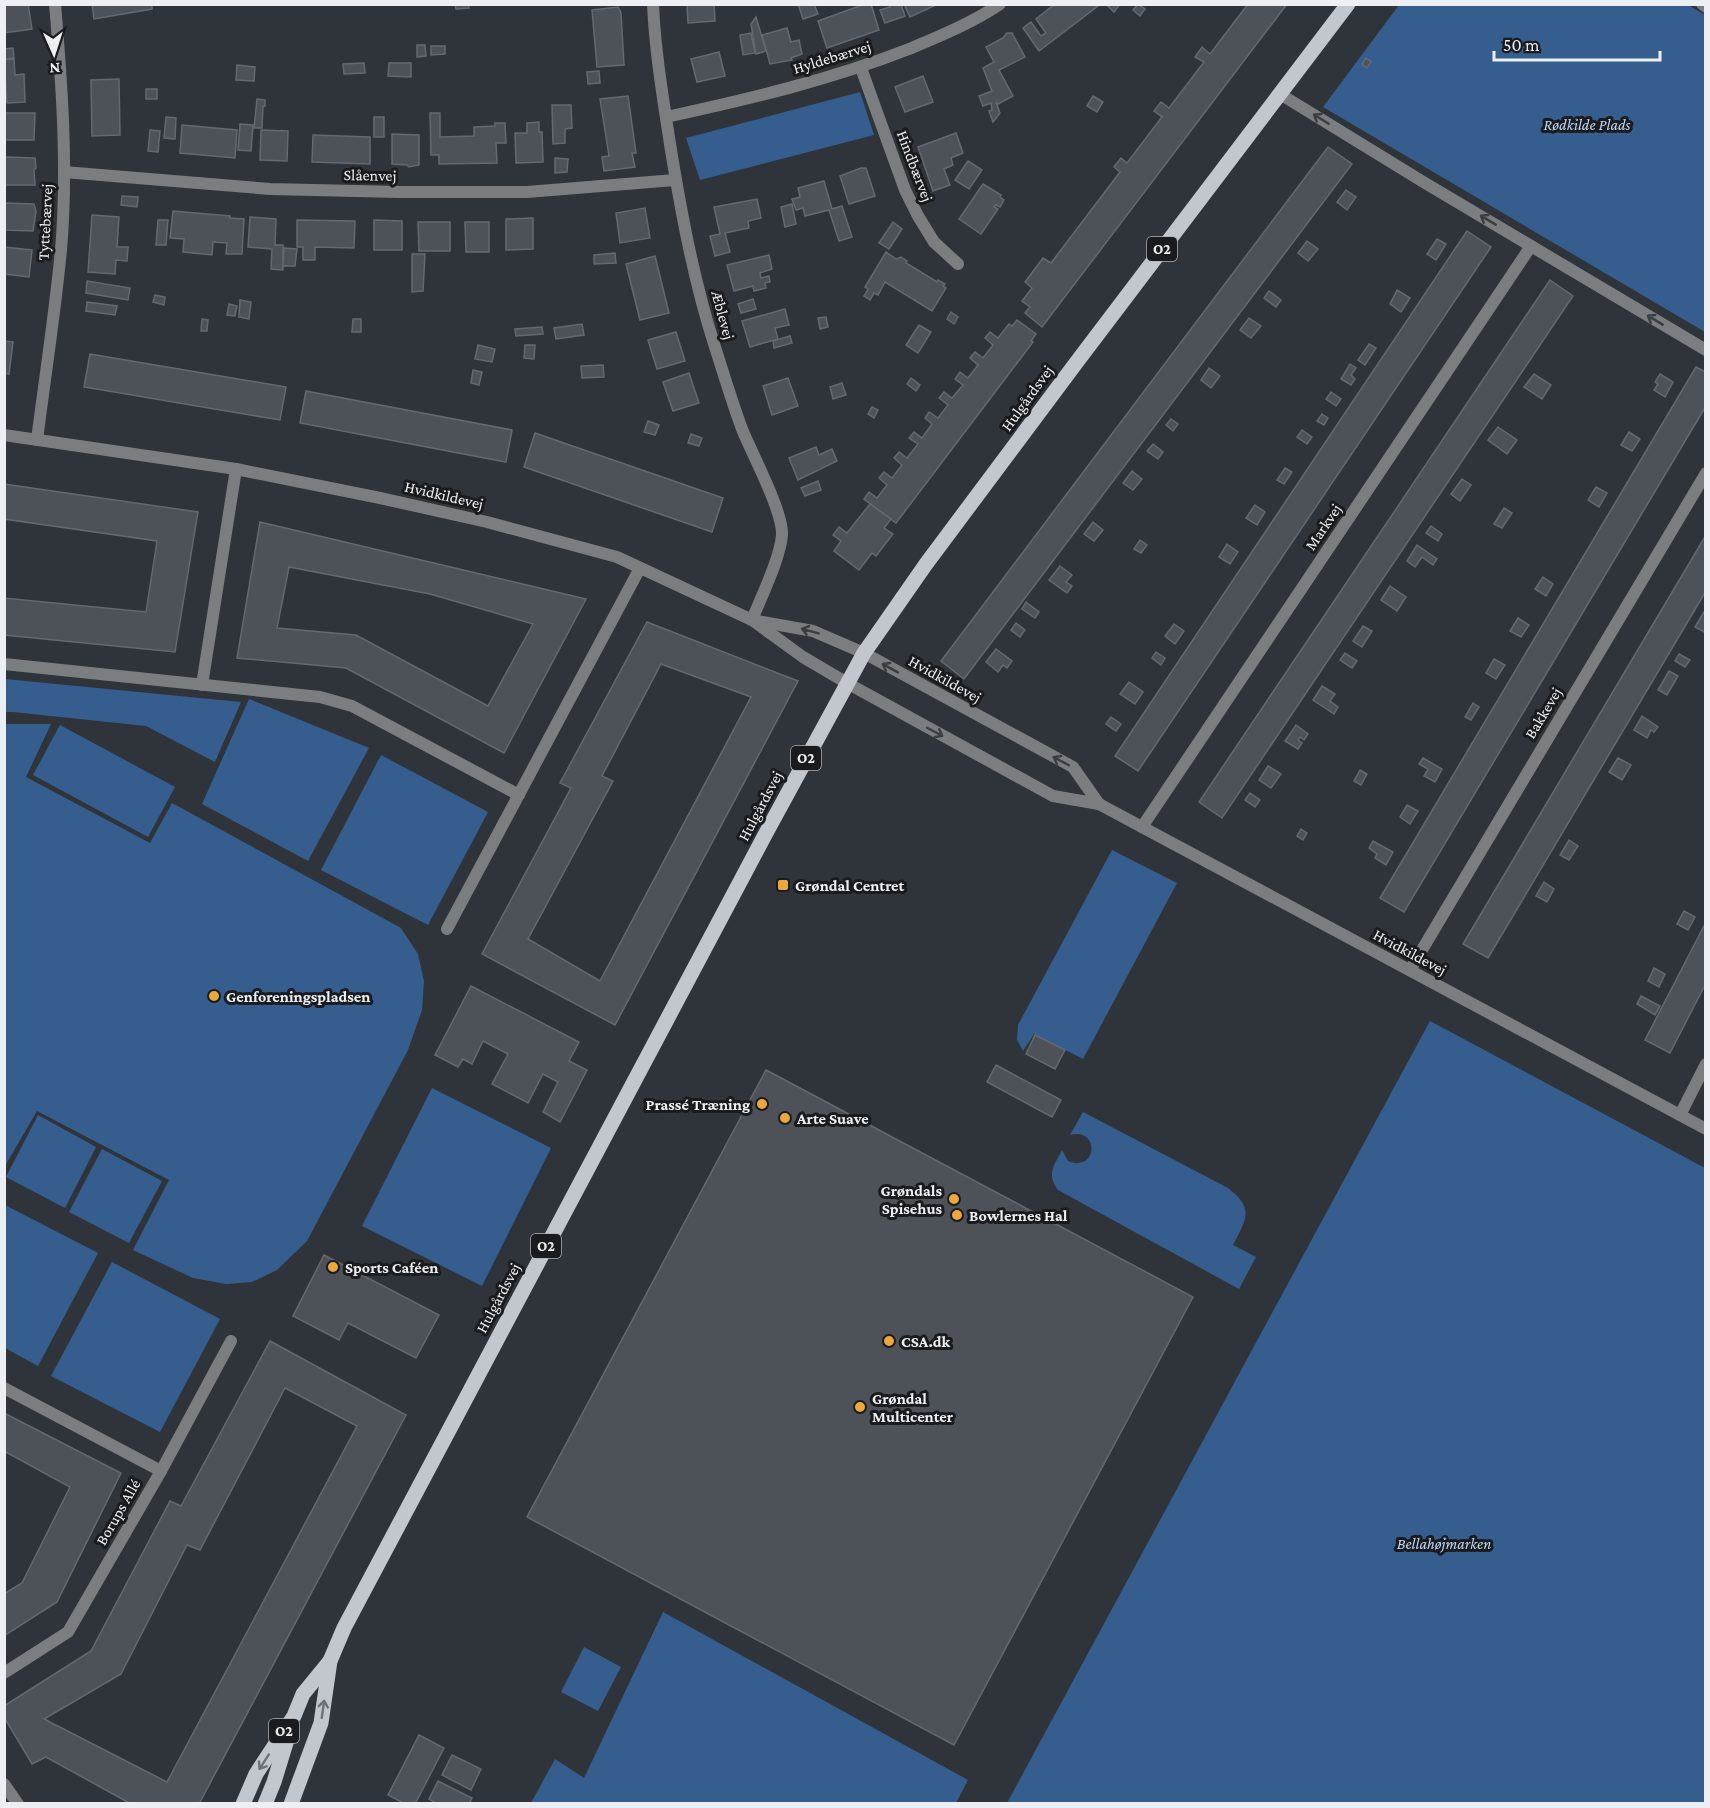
<svg xmlns="http://www.w3.org/2000/svg" width="1710" height="1808" font-family="'Crimson Pro',serif">
<style>
.green{fill:#355e8f}
.building{fill:#4d5259;stroke:#646970;stroke-width:1.5;fill-rule:evenodd}
.lines{fill:none;stroke-linecap:round;stroke-linejoin:round}
.minor{stroke:#7b7e81;stroke-width:12}
.tertiary{stroke:#7b7e81;stroke-width:12}
.primary{stroke:#c2c7ce;stroke-width:15}
.oneway{stroke:#3b3e41}
.oneway2{stroke:#6e7176}
.poi-dot{fill:#eda83c;stroke:#191b1e;stroke-width:2}
.labels{text-anchor:middle;dominant-baseline:central;stroke-width:6;stroke-linejoin:round;paint-order:stroke}
.shield{fill:#191b1e;stroke:#adb0b4;stroke-width:1.5}
.shield-label{font-size:15px;font-weight:bold;fill:#ecf0f4}
.street-label{font-size:16px;fill:#ecf0f4;stroke:#191b1e}
.park-label{font-size:16px;font-style:italic;fill:#bdd6f4;stroke:#191b1e}
.poi-label{font-size:16px;font-weight:bold;fill:#ecf0f4;stroke:#191b1e;text-anchor:start}
</style>
<rect width="100%" height="100%" fill="#2f343a"/>
<g class="green">
<path d="M1399,5H1688L1705,15V332L1323,107Z"/>
<path d="M860,92L874,135L700,180L686,138Z"/>
<path d="M5,679L241,702L215,762L146,726L13,712H5Z"/>
<path d="M249,699L369,748L308,861L202,804Z"/>
<path d="M5,724H51L26,777L150,843L172,803L401,928L418,954L424,981L422,1010L408,1050L307,1241L277,1270L252,1282L226,1284L193,1278L133,1250L169,1180L37,1111L5,1166Z"/>
<path d="M60,725L175,787L148,837L33,775Z"/>
<path d="M381,755L488,812L428,925L321,870Z"/>
<path d="M1112,850L1177,883L1083,1059L1034,1034L1023,1051L1017,1040L1018,1025Z"/>
<path d="M1430,1021L1705,1168V1803H1007Z"/>
<path d="M432,1088L551,1148L482,1286L362,1226Z"/>
<path d="M1083,1112L1228,1188C1255,1209 1246,1219 1233,1245L1256,1257L1239,1289L1058,1190C1046,1174 1054,1166 1062,1150L1068,1161C1098,1173 1100,1127 1070,1135Z"/>
<path d="M38,1115L96,1147L65,1208L6,1177Z"/>
<path d="M102,1149L162,1181L129,1243L69,1212Z"/>
<path d="M5,1205L98,1253L38,1366L5,1348Z"/>
<path d="M112,1262L220,1319L160,1432L51,1376Z"/>
<path d="M663,1612L968,1780L956,1803H531L555,1759L584,1778Z"/>
<path d="M584,1647L621,1667L598,1711L561,1692Z"/>
</g>
<g class="building">
<path d="M13,4H28L32,29L4,33V6Z"/>
<path d="M92,4H152V9L94,19Z"/>
<path d="M455,4H468L469,8L456,9Z"/>
<path d="M687,4H714L715,21L688,23Z"/>
<path d="M798,4H814L818,14L803,19Z"/>
<path d="M865,4H871L879,30L827,48L818,21Z"/>
<path d="M889,4H901L905,16L885,23L880,10L890,7Z"/>
<path d="M904,4H938L910,17Z"/>
<path d="M1055,4H1097L1098,6L1039,51L1023,28L1031,22L1041,36L1046,33L1036,19Z"/>
<path d="M1106,4H1120L1114,12Z"/>
<path d="M1138,4L1145,9L1140,16L1133,10Z"/>
<path d="M1248,4H1287L1042,327L1025,313L1030,307L1022,301L1032,288L1025,282L1043,258L1051,263L1120,172L1114,167L1121,158L1127,163L1162,117L1154,111L1161,102L1169,108L1204,62L1195,57L1202,47L1210,54Z"/>
<path d="M618,7L621,13L624,65L597,67L592,10Z"/>
<path d="M756,17L766,51L756,54L751,24Z"/>
<path d="M787,28L791,42L799,40L802,54L791,58L792,60L770,64L762,35Z"/>
<path d="M751,33L755,53L743,55L740,35Z"/>
<path d="M1007,33H1012L1025,57L999,70L1013,96L998,104L996,102L1000,113L993,122L989,111L992,110L991,103L983,106L979,96L992,91L983,68L994,62L986,47L1003,38Z"/>
<path d="M417,45H425L426,56L417,57Z"/>
<path d="M431,46H445V54L431,55Z"/>
<path d="M13,48L14,58L5,59L4,49Z"/>
<path d="M719,52L725,76L697,82L691,59Z"/>
<path d="M1366,58L1371,62L1367,68L1362,64Z"/>
<path d="M14,59L15,75L24,74L25,102L7,103L4,60Z"/>
<path d="M364,63L365,73L344,74L343,64Z"/>
<path d="M389,63H411V77L388,76Z"/>
<path d="M237,65L255,67L254,81L236,80Z"/>
<path d="M599,71L600,83L588,84L587,72Z"/>
<path d="M923,76L933,102L905,112L895,87Z"/>
<path d="M119,79L120,135L92,136L91,80Z"/>
<rect x="146" y="89" width="11" height="10"/>
<path d="M628,96L636,153H632L635,167L604,171L602,157L609,156L600,99Z"/>
<path d="M1093,96L1103,102L1097,112L1087,106Z"/>
<path d="M257,99L265,100V106H263L262,128H254Z"/>
<path d="M552,105H571L572,128L565,129V143L553,144Z"/>
<path d="M5,113H35L34,140H5Z"/>
<path d="M430,113H440V137L474,136V127L495,126V123H505L506,143H496L497,163L439,164V155H431Z"/>
<path d="M166,117L176,118L175,139L164,138Z"/>
<rect x="374" y="117" width="10" height="20"/>
<path d="M539,122V132H542L543,162L516,163L515,133H527V123Z"/>
<path d="M240,124L253,125L251,151L238,150Z"/>
<path d="M182,125L237,130L235,158L180,153Z"/>
<path d="M150,130L160,131L158,152L148,151Z"/>
<path d="M261,130L288,131L287,161L260,160Z"/>
<path d="M956,133L963,153L951,158L953,165L944,169L950,185L933,191L918,147Z"/>
<path d="M392,134L419,135V165L409,167L407,165L392,164Z"/>
<path d="M313,135L370,137V164L312,162Z"/>
<path d="M1328,147L1352,164L964,679L941,661Z"/>
<path d="M5,157L35,158L36,168L34,170L35,185H5Z"/>
<path d="M555,158L568,159L567,172L555,173Z"/>
<path d="M968,161L982,170L969,189L955,180Z"/>
<path d="M861,168H866L875,196L849,204L840,176Z"/>
<path d="M824,181L832,209L842,206L852,237L839,241L829,210L805,216L803,208L796,210L792,199L800,197L798,188Z"/>
<path d="M983,184L1001,195L1000,197L1004,200L1000,207L996,205L994,207L998,209L981,234L959,219Z"/>
<path d="M1346,190L1356,197L1347,210L1337,202Z"/>
<path d="M122,196L138,197L137,207L121,205Z"/>
<path d="M757,199L761,218L748,221L749,228L725,233L730,252L715,256L710,236L720,234L714,207Z"/>
<path d="M5,203L34,204L36,211L33,231L4,230Z"/>
<path d="M792,204L796,224L785,227L781,207Z"/>
<path d="M645,208L650,238L620,243L616,213Z"/>
<path d="M173,211L230,216V218L244,219L242,254H226L227,243L213,242L212,255L183,252L184,239L170,238Z"/>
<path d="M92,215L119,217L117,247H128L127,261L116,260L115,274L88,272Z"/>
<path d="M250,217L276,219L275,245H283V270L271,269L272,249L248,247Z"/>
<path d="M533,218V249L506,250V219Z"/>
<path d="M158,220H168L166,245H156Z"/>
<path d="M297,220L355,221L354,248L315,247V260H303V247H297Z"/>
<path d="M374,220L402,221V250H374Z"/>
<path d="M418,222H450V251H419Z"/>
<path d="M465,222H489V252H466Z"/>
<path d="M893,222L902,229L889,249L879,243Z"/>
<path d="M1467,231L1491,247L1138,771L1115,756Z"/>
<path d="M1437,239L1446,244L1436,260L1427,254Z"/>
<path d="M1307,241L1318,249L1308,261L1298,253Z"/>
<path d="M4,247L32,250L29,277L4,274Z"/>
<path d="M284,248L297,249L295,266H283Z"/>
<path d="M886,252L896,259L901,257L907,261L906,263L937,282L938,280L945,284L943,286L946,288L932,311L885,282L878,295L874,293L870,300L864,296L868,289L865,287Z"/>
<path d="M615,253L616,263L594,264V255Z"/>
<path d="M412,254H425L423,291L412,292Z"/>
<path d="M769,255L772,269L760,273L761,278L769,276L770,282L765,283L766,288L754,291L753,286L734,291L727,265Z"/>
<path d="M655,256L669,313L640,320L626,264Z"/>
<path d="M1550,280L1573,296L1222,818L1199,802Z"/>
<path d="M87,281L130,288L128,300L86,293Z"/>
<path d="M1397,290L1410,298L1401,312L1390,304Z"/>
<path d="M1269,291L1281,300L1276,307L1264,298Z"/>
<path d="M155,295L165,297L164,305L153,302Z"/>
<path d="M753,299L756,309L741,313L738,304Z"/>
<path d="M240,300L251,302L249,319L239,317Z"/>
<path d="M87,302L117,306L115,315L86,311Z"/>
<path d="M229,304L237,306L235,316L227,315Z"/>
<path d="M785,309L789,325L775,328L778,339L750,347L742,321Z"/>
<path d="M951,312L958,317L954,324L947,319Z"/>
<path d="M826,317L828,327L820,329L818,318Z"/>
<path d="M1249,318L1261,326L1251,338L1240,330Z"/>
<path d="M202,319L208,320L207,331H201Z"/>
<path d="M353,319H361V332H352Z"/>
<path d="M1017,320L1036,334L1031,341L1033,342L896,523L864,499L869,492L877,498L887,485L879,478L884,472L892,478L902,465L894,458L899,452L907,458L918,444L909,438L914,432L922,438L932,424L925,418L929,412L938,418L948,405L939,398L944,392L952,398L963,385L955,379L960,372L968,378L978,365L970,358L975,352L983,358L993,345L985,338L990,332L998,338L1009,324L1012,326Z"/>
<path d="M582,324L584,335L556,339L554,328Z"/>
<path d="M919,325L931,332L918,353L906,345Z"/>
<path d="M542,327L543,334L516,336L515,329Z"/>
<path d="M676,332L685,361L657,369L648,340Z"/>
<path d="M790,336L792,343L774,348L773,341Z"/>
<path d="M4,341L13,342L9,374L4,373Z"/>
<path d="M1369,344L1376,348L1365,365L1358,360Z"/>
<path d="M478,345L495,349L492,362L475,359Z"/>
<path d="M525,345H535L534,359L524,358Z"/>
<path d="M90,354L286,387L280,420L84,387Z"/>
<path d="M1350,364L1356,368L1351,375L1355,379L1351,385L1341,379Z"/>
<path d="M603,365L604,377L582,378L581,366Z"/>
<path d="M1696,367L1706,372V406L1404,912L1380,898Z"/>
<path d="M1209,368L1220,376L1211,388L1201,380Z"/>
<path d="M473,370L482,372L479,385L471,383Z"/>
<path d="M689,373L699,403L673,411L663,382Z"/>
<path d="M1534,374L1551,385L1542,399L1524,387Z"/>
<path d="M1660,374L1673,382L1665,397L1654,390L1658,384L1655,382Z"/>
<path d="M788,378L798,406L772,415L763,386Z"/>
<path d="M911,378L920,385L916,391L907,384Z"/>
<path d="M842,383L846,395L833,399L830,387Z"/>
<path d="M306,391L512,430L506,462L300,423Z"/>
<path d="M1331,392L1341,399L1336,406L1326,399Z"/>
<path d="M872,407L878,410L874,418L868,414Z"/>
<path d="M1322,414L1328,418L1324,425L1317,421Z"/>
<path d="M1171,419L1178,424L1173,431L1166,425Z"/>
<path d="M648,421L659,425L655,435L644,432Z"/>
<path d="M1498,427L1517,440L1507,454L1488,440Z"/>
<path d="M1302,430L1312,437L1307,444L1297,437Z"/>
<path d="M1629,432L1640,439L1632,451L1621,445Z"/>
<path d="M535,433L723,498L712,532L524,467Z"/>
<path d="M691,434L702,438L699,446L688,443Z"/>
<path d="M1153,444L1163,452L1158,459L1147,451Z"/>
<path d="M816,447L819,455L832,449L837,461L798,480L789,458Z"/>
<path d="M1285,468L1292,472L1284,484L1277,480Z"/>
<path d="M1132,471L1142,479L1133,490L1123,483Z"/>
<path d="M1462,479L1471,485L1460,501L1451,494Z"/>
<path d="M818,481L821,490L805,496L801,488Z"/>
<path d="M4,484L198,512L175,652L4,635V598L146,612L157,541L4,519Z"/>
<path d="M1596,487L1607,493L1599,507L1588,500Z"/>
<path d="M870,504L891,519L884,528L893,534L876,556L872,553L859,570L834,551L841,541L833,535L839,527L847,533Z"/>
<path d="M1255,505L1265,512L1257,525L1246,518Z"/>
<path d="M1504,508L1512,513L1502,528L1494,524Z"/>
<path d="M260,522L586,599L504,753L346,668L237,658ZM289,567L430,594L533,624L488,706L356,635L277,628Z"/>
<path d="M1093,522L1103,530L1094,541L1084,534Z"/>
<path d="M1431,526L1442,534L1438,541L1426,533Z"/>
<path d="M1706,535V591L1488,958L1463,944Z"/>
<path d="M1140,540L1147,545L1141,553L1134,549Z"/>
<path d="M1227,544L1238,552L1230,564L1219,557Z"/>
<path d="M1417,545L1437,559L1433,565L1422,557L1415,567L1407,561Z"/>
<path d="M1060,566L1072,575L1066,582L1072,586L1067,593L1049,580Z"/>
<path d="M1543,577L1553,584L1546,596L1535,589Z"/>
<path d="M1390,586L1406,597L1397,611L1381,600Z"/>
<path d="M1026,602L1039,612L1035,618L1022,609Z"/>
<path d="M1704,612L1706,613V633L1695,627Z"/>
<path d="M1518,618L1529,625L1521,637L1510,631Z"/>
<path d="M647,622L798,681L615,1025L482,954L571,788L560,783ZM661,664L751,697L600,981L528,939L613,781L602,776Z"/>
<path d="M1016,623L1025,630L1020,637L1011,630Z"/>
<path d="M1174,624L1184,631L1175,644L1165,636Z"/>
<path d="M1363,626L1372,631L1362,647L1353,641Z"/>
<path d="M996,649L1012,661L1007,668L1003,665L998,672L986,662Z"/>
<path d="M1156,652L1165,658L1161,665L1152,658Z"/>
<path d="M1345,653L1357,661L1352,668L1340,660Z"/>
<path d="M1679,654L1690,660L1685,667L1675,661Z"/>
<path d="M1494,659L1505,665L1496,679L1486,673Z"/>
<path d="M1669,671L1678,676L1667,695L1658,690Z"/>
<path d="M1129,682L1143,692L1135,704L1120,694Z"/>
<path d="M1322,686L1335,694L1330,701L1338,707L1334,714L1313,700Z"/>
<path d="M1473,703L1479,707L1471,720L1465,717Z"/>
<path d="M1642,716L1658,727L1654,732L1651,730L1647,738L1634,730Z"/>
<path d="M1111,717L1121,724L1116,731L1106,724Z"/>
<path d="M1296,725L1308,734L1304,740L1300,737L1298,740L1302,743L1298,749L1285,741Z"/>
<path d="M1423,758L1442,769L1435,782L1424,776L1428,769L1419,764Z"/>
<path d="M1618,758L1631,765L1622,780L1609,772Z"/>
<path d="M1268,766L1281,774L1271,788L1259,780Z"/>
<path d="M1360,770L1367,774L1361,785L1354,781Z"/>
<path d="M1250,793L1260,800L1255,807L1245,800Z"/>
<path d="M1407,805L1418,811L1410,824L1400,817Z"/>
<path d="M1301,829L1307,833L1303,840L1297,836Z"/>
<path d="M1569,840L1578,846L1569,860L1560,855Z"/>
<path d="M1373,841L1393,852L1386,865L1375,858L1377,854L1369,848Z"/>
<path d="M1544,882L1554,889L1547,902L1536,896Z"/>
<path d="M1684,911L1695,917L1688,930L1677,924Z"/>
<path d="M1706,922V983L1670,1053L1645,1040Z"/>
<path d="M1654,968L1665,974L1659,987L1648,981Z"/>
<path d="M471,986L579,1042L569,1061L587,1070L560,1122L543,1112L558,1082L543,1074L528,1103L492,1084L508,1054L483,1041L472,1064L463,1059L458,1067L435,1055Z"/>
<path d="M1641,996L1660,1006L1655,1015L1637,1004Z"/>
<path d="M1035,1035L1065,1050L1055,1069L1026,1054Z"/>
<path d="M996,1065L1061,1100L1052,1117L987,1082Z"/>
<path d="M766,1070L1193,1297L954,1745L527,1517Z"/>
<path d="M324,1255L439,1315L416,1358L348,1323L339,1340L293,1316Z"/>
<path d="M270,1341L406,1415L199,1804H131L46,1757L32,1764L4,1717V1706L91,1651L170,1501L181,1506ZM285,1388L357,1426L167,1782L44,1719L121,1674L187,1545L200,1550Z"/>
<path d="M4,1413L121,1473L57,1602L4,1636V1594L22,1583L70,1487L4,1451Z"/>
<path d="M419,1735L444,1748L415,1804H405L388,1795Z"/>
<path d="M452,1755L481,1769L471,1790L442,1775Z"/>
<path d="M438,1781L472,1798L469,1804H437L429,1799Z"/>
</g>
<g class="lines">
<g class="minor">
<path d="M653,4C655,51 663,98 670,144C681,212 694,282 715,347C724,375 732,402 742,429C752,454 783,511 782,535C780,559 761,597 752,620"/>
<path d="M1702,4L1706,7"/>
<path d="M861,68L905,190L918,216L934,242L958,264"/>
<path d="M1280,94L1425,183L1706,350"/>
<path d="M666,117C749,99 830,80 909,49C940,36 972,23 1000,4"/>
<path d="M64,172L270,189L400,192H527L675,180"/>
<path d="M4,435L236,469L380,498L487,522L617,557L752,620L803,657L847,683L1053,796L1099,804L1706,1129"/>
<path d="M37,440C45,377 55,313 61,250C68,169 62,86 55,4"/>
<path d="M757,621L813,631L864,653L1073,767L1099,804"/>
<path d="M4,664L320,697L352,706L519,795"/>
<path d="M202,685L236,469"/>
<path d="M1142,827L1531,246"/>
<path d="M447,929L640,568"/>
<path d="M1410,970L1706,473"/>
<path d="M1680,1115L1706,1064"/>
<path d="M4,1388L161,1471"/>
<path d="M4,1673L68,1632L161,1471L231,1341"/>
</g>
<path class="tertiary" d="M4,1784L18,1804"/>
<g class="primary">
<path d="M243,1804L256,1774L294,1716L303,1694L330,1661"/>
<path d="M265,1804L274,1782L289,1733"/>
<path d="M291,1804L321,1723L330,1661L344,1628L766,833L864,653L926,564L1076,363L1348,4"/>
</g>
</g>
<defs><path id="oneway-shaft" d="M-6 0H5M1.5-3L5.5 0L1.5 3" fill="none" stroke-width="1.6" stroke-linecap="round" stroke-linejoin="round" transform="scale(1.5)"/></defs>
<g class="oneway">
<use href="#oneway-shaft" transform="translate(1321 119) rotate(-148)"/>
<use href="#oneway-shaft" transform="translate(1488 220) rotate(-149)"/>
<use href="#oneway-shaft" transform="translate(1655 320) rotate(-149)"/>
<use href="#oneway-shaft" transform="translate(810 631) rotate(-165)"/>
<use href="#oneway-shaft" transform="translate(890 668) rotate(-151)"/>
<use href="#oneway-shaft" transform="translate(935 732) rotate(28)"/>
<use href="#oneway-shaft" transform="translate(1061 761) rotate(-152)"/>
</g>
<g class="oneway2">
<use href="#oneway-shaft" transform="translate(323 1709) rotate(-82)"/>
<use href="#oneway-shaft" transform="translate(264 1762) rotate(123)"/>
</g>
<g class="poi-dot">
<rect x="777" y="879" width="12" height="12" rx="3"/>
<circle cx="214" cy="996" r="6"/>
<circle cx="762" cy="1104" r="6"/>
<circle cx="785" cy="1118" r="6"/>
<circle cx="954" cy="1199" r="6"/>
<circle cx="957" cy="1215" r="6"/>
<circle cx="333" cy="1267" r="6"/>
<circle cx="889" cy="1341" r="6"/>
<circle cx="860" cy="1407" r="6"/>
</g>
<g class="labels">
<g class="shield">
<rect x="1147" y="237" width="30" height="24" rx="4.5"/>
<rect x="791" y="746" width="30" height="24" rx="4.5"/>
<rect x="531" y="1234" width="30" height="24" rx="4.5"/>
<rect x="269" y="1719" width="30" height="24" rx="4.5"/>
</g>
<g class="shield-label">
<text x="1162" y="249">O2</text>
<text x="806" y="758">O2</text>
<text x="546" y="1246">O2</text>
<text x="284" y="1731">O2</text>
</g>
<g class="street-label">
<text transform="translate(832 57) rotate(-17)">Hyldebærvej</text>
<text transform="translate(915 166) rotate(69)">Hindbærvej</text>
<text transform="translate(370 175) rotate(1)">Slåenvej</text>
<text transform="translate(45 222) rotate(-87)">Tyttebærvej</text>
<text transform="translate(723 315) rotate(75)">Æblevej</text>
<text transform="translate(1027 398) rotate(-54)">Hulgårdsvej</text>
<text transform="translate(444 495) rotate(13)">Hvidkildevej</text>
<text transform="translate(1323 527) rotate(-56)">Markvej</text>
<text transform="translate(945 679) rotate(29)">Hvidkildevej</text>
<text transform="translate(1543 713) rotate(-59)">Bakkevej</text>
<text transform="translate(760 806) rotate(-62)">Hulgårdsvej</text>
<text transform="translate(1410 952) rotate(28)">Hvidkildevej</text>
<text transform="translate(498 1298) rotate(-62)">Hulgårdsvej</text>
<text transform="translate(118 1512) rotate(-60)">Borups Allé</text>
</g>
<g class="park-label">
<text x="1587" y="124">Rødkilde Plads</text>
<text x="1444" y="1543">Bellahøjmarken</text>
</g>
<g class="poi-label">
<text x="795" y="885">Grøndal Centret</text>
<text x="226" y="996">Genforeningspladsen</text>
<text x="750" y="1104" text-anchor="end">Prassé Træning</text>
<text x="797" y="1118">Arte Suave</text>
<text x="942" y="1190" text-anchor="end">Grøndals<tspan x="942" dy="18">Spisehus</tspan></text>
<text x="969" y="1215">Bowlernes Hal</text>
<text x="345" y="1267">Sports Caféen</text>
<text x="901" y="1341">CSA.dk</text>
<text x="872" y="1398">Grøndal<tspan x="872" dy="18">Multicenter</tspan></text>
</g>
</g>
<rect width="1710" height="1808" fill="none" stroke="#ecf0f4" stroke-width="12"/>
<g transform="translate(54 54) rotate(177)" stroke="#191b1e" stroke-width="4.5" paint-order="stroke">
<path d="M0-4.5L10 22L0 15L-10 22Z" fill="#ecf0f4"/>
<text y="-9" font-size="16" font-weight="bold" text-anchor="middle" fill="#ecf0f4">N</text>
</g>
<path d="M1494 51v9h166v-9" fill="none" stroke="#ecf0f4" stroke-width="3"/>
<text x="1503" y="51" font-size="18" fill="#ecf0f4" stroke="#191b1e" stroke-width="4.5" paint-order="stroke">50 m</text>
</svg>
